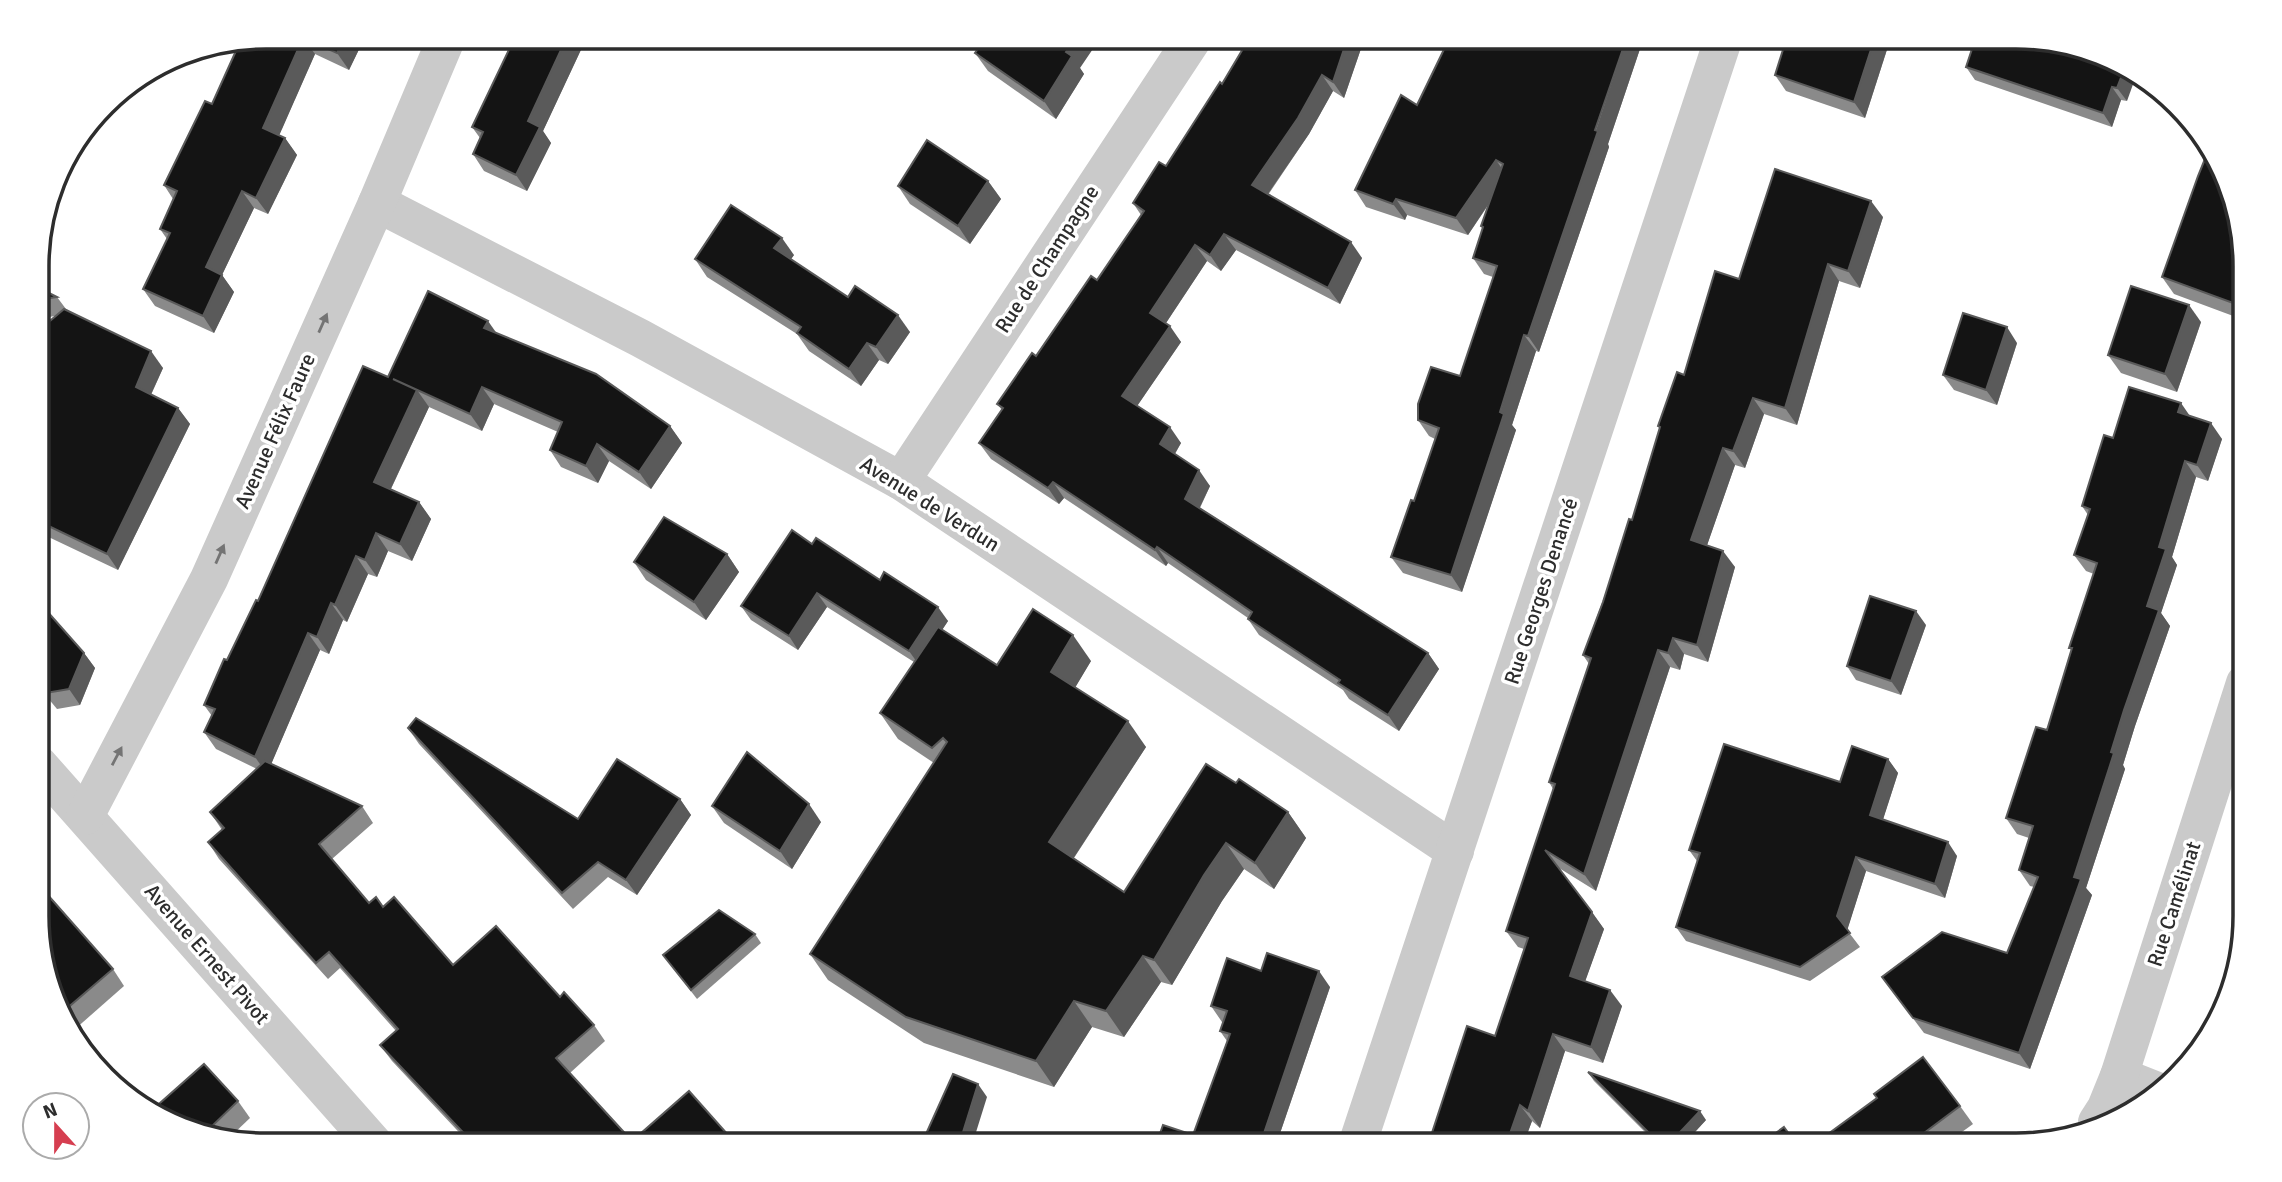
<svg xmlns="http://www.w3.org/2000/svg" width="2282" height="1182" font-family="Signika,sans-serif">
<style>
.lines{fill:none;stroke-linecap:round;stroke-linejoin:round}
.minor{stroke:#cacaca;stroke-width:38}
.wall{fill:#8a8a8a}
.shaded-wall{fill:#5a5a5a}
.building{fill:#141414;stroke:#5a5a5a;stroke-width:2}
.oneway{fill:#747474}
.labels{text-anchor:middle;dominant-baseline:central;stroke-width:7;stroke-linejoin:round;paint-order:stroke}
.street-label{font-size:21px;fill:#2d2d2d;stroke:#fff}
.rim{fill:none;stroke:#2d2d2d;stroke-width:3.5}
</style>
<rect width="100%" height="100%" fill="#fff"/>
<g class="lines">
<g class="minor">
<path d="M377,203L640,338L901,481L1455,851"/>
<path d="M901,481L1194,37"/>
<path d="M38,764L375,1145"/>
<path d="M85,816L209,579L377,203L447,37"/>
<path d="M2119,1076L2157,1091"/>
<path d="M2097,1122L2106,1108L2119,1076L2245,683"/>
<path d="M1357,1145L1724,37"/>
</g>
</g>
<g class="wall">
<path d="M266,37H365L349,70L315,54L279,135L285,138L297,155L268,214L254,208L222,275L234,292L214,333L155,306L143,289L167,239L160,229L173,199L164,185L212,104Z"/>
<path d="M515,37H607L603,47L586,39L543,131L551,143L527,191L484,171L473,154L480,138L472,127Z"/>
<path d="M1250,37H1365L1344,98L1333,91L1309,134L1268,195L1362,258L1340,304L1236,250L1221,271L1207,261L1166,323L1181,342L1137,406L1181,443L1175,454L1210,486L1200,508L1428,653L1439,669L1399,731L1349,699L1343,690L1259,635L1248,619V618L1168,563L1166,566L1064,498L1059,504L991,459L979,443L1002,410L997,404L1097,280L1141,215L1133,203L1166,166L1222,84Z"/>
<path d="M1450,37H1644L1608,144L1609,147L1539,352L1536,351L1512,425L1516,430L1462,592L1403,573L1391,557L1414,501L1435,439L1429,436L1418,420L1460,376L1493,277L1484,274L1473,258L1483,229L1481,226L1489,204L1468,235L1407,215L1405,220L1366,207L1355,190L1417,105Z"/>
<path d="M1891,37L1865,118L1786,91L1775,75Z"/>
<path d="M975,53L1080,68L1084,74L1056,119L988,71Z"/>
<path d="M2075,53L2118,61L2127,101L2121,100L2112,127L1975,80L1966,67Z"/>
<path d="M988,181L1001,199L970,244L910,204L898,186Z"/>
<path d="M1883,217L1860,288L1839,281L1797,425L1764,414L1745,468L1735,465L1707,545L1735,567L1708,662L1684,654L1680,670L1670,667L1596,891L1559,868L1604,929L1585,981L1622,1006L1603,1063L1565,1051L1540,1128L1532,1121L1523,1145H1428L1495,1036L1524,949L1518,947L1506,931L1553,789L1549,782L1589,664L1583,655L1632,520L1660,428L1658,426L1684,375L1739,279Z"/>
<path d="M2243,236L2244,320L2174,294L2162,277Z"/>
<path d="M794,255L791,259L848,297L910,332L888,364L879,360L861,386L809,351L797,334L707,277L695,259Z"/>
<path d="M37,287L57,297L66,309L163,368L151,395L178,408L190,424L118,570L38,532L37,332L55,316L37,319Z"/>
<path d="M2201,322L2177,392L2121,373L2108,355Z"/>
<path d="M496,333L670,426L682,443L651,489L609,461L598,483L561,467L550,450L558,432L494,404L482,431L429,407L391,489L419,502L431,519L412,561L388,551L377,577L368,574L347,622L343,620L329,654L320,650L271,764L362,806L373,823L332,859L369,903L383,907L453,965L560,997L594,1025L605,1041L570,1073L632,1141L737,1145H471L392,1061L380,1045L396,1031L340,968L328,979L219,859L208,842L222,830L210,812L257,769L216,749L204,732L212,716L204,705L258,601L388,377Z"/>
<path d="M2017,343L1997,405L1954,390L1943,375Z"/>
<path d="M2190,416L2222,439L2208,481L2196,477L2172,557L2177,565L2161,613L2170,626L2135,726L2123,765L2125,769L2086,888L2092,895L2030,1069L1924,1033L1882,977L2007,953L2034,887L2030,886L2019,870L2029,838L2017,834L2006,818L2047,730L2071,650L2069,648L2094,574L2086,571L2074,555L2088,515L2082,506L2113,438Z"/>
<path d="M812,544L880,580L948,621L942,630L997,665L1091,661L1075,687L1146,747L1074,858L1124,892L1236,783L1288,812L1306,838L1274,889L1244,869L1222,901L1172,985L1161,982L1124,1037L1092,1027L1054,1087L924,1043L828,980L810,954L934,763L898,739L880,713L914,662L827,607L798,650L751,620L741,606Z"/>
<path d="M727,554L739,572L706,620L646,580L634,562Z"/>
<path d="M38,601L84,653L95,668L80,705L57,709L38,686Z"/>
<path d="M1926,625L1901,695L1856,680L1847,666Z"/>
<path d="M408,728L578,819L680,799L691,815L637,895L608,877L573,909L419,744Z"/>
<path d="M1888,759L1898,773L1883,819L1957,856L1945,898L1866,871L1847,930L1860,947L1810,981L1686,941L1676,927L1697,861L1689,850L1840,782Z"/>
<path d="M712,806L821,822L792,869L724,823Z"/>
<path d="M755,934L761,943L697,999L663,955Z"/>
<path d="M39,946L113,969L124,986L74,1030Z"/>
<path d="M1261,971L1330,987L1276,1145H1156L1193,1135L1227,1041L1220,1031L1223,1022H1222L1211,1006Z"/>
<path d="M1588,1072L1706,1120L1683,1145H1658L1594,1081Z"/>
<path d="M238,1101L250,1118L230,1137L164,1121Z"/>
<path d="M1960,1106L1973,1124L1944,1145H1813Z"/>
</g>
<g class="shaded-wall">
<path d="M345,37H365L349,70L337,53Z"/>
<path d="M567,37H584L586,39L543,131L551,143L527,191L516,175L528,121Z"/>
<path d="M596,37H607L603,47Z"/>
<path d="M1076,37H1101L1080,68L1084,74L1056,119L1044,101L1066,52Z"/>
<path d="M1348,37H1365L1344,98L1333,82Z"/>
<path d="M1627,37H1644L1608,144L1609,147L1539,352L1528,336Z"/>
<path d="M1875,37H1891L1865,118L1854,102Z"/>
<path d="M303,38L315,54L275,145L263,128Z"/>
<path d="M2125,67L2136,76L2127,101L2117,88Z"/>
<path d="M1322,75L1333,91L1309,134L1263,201L1252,185Z"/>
<path d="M2112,87L2121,100L2112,127L2103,113Z"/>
<path d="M285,138L297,155L268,214L256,198Z"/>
<path d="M1496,160L1507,176L1468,235L1456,218Z"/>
<path d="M988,181L1001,199L970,244L958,226Z"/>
<path d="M242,191L254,208L222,275L234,292L214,333L203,316L206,267Z"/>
<path d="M1396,199L1407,215L1405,220L1393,204Z"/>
<path d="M1871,201L1883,217L1860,288L1848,271Z"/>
<path d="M1224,234L1236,250L1221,271L1210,255Z"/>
<path d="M782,238L794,255L786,266L774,248Z"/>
<path d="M1351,242L1362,258L1340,304L1328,288Z"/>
<path d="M1195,245L1207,261L1162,329L1150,313Z"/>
<path d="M1828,264L1839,281L1797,425L1785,408Z"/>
<path d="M2189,305L2201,322L2177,392L2165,374Z"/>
<path d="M898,315L910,332L888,364L876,347Z"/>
<path d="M488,321L500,338L484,328Z"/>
<path d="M1170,326L1181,342L1133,412L1122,396Z"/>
<path d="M2007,327L2017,343L1997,405L1986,390Z"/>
<path d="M1524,335L1536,351L1512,425L1516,430L1462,592L1451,575Z"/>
<path d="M867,343L879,360L861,386L849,369Z"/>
<path d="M151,351L163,368L147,403L136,387Z"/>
<path d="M482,387L494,404L482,431L470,414Z"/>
<path d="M417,390L429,407L386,499L374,482Z"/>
<path d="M1753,398L1764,414L1745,468L1733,451Z"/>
<path d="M2181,403L2192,419L2178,412Z"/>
<path d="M178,408L190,424L118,570L107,554Z"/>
<path d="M2211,423L2222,439L2208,481L2197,465Z"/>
<path d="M670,426L682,443L651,489L639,472Z"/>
<path d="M1170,427L1181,443L1171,460L1160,444Z"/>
<path d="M597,444L609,461L598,483L586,466Z"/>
<path d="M1723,448L1735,465L1703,557L1691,540Z"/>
<path d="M2185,461L2196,477L2172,557L2177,565L2161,613L2170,626L2135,726L2123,765L2125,769L2086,888L2092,895L2030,1069L2019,1053L2074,877L2111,752L2159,547Z"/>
<path d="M1199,470L1210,486L1196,515L1185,499Z"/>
<path d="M1053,482L1064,498L1059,504L1048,488Z"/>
<path d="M419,502L431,519L412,561L400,544Z"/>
<path d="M376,533L388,551L377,577L365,560Z"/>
<path d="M1157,547L1168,563L1166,566L1155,550Z"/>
<path d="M1723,551L1735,567L1708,662L1697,645Z"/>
<path d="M727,554L739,572L706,620L694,602Z"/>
<path d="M356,556L368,574L347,622L335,605Z"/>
<path d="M817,593L827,607L798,650L789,636Z"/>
<path d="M331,603L343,620L329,654L317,637Z"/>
<path d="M938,607L948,621L919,665L909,651Z"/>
<path d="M1916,611L1926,625L1901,695L1891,681Z"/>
<path d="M308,633L320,650L267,774L255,757Z"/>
<path d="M1073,635L1091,661L1069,698L1051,672Z"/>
<path d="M1673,638L1684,654L1680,670L1668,653Z"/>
<path d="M1658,650L1670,667L1596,891L1584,874Z"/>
<path d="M84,653L95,668L80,705L69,689Z"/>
<path d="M1428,653L1439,669L1399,731L1388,715Z"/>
<path d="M1128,721L1146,747L1067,868L1049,842Z"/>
<path d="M1888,759L1898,773L1880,829L1870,815Z"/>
<path d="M680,799L691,815L637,895L626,880Z"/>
<path d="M809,804L821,822L792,869L780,851Z"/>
<path d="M1288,812L1306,838L1274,889L1255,863Z"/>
<path d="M1948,842L1957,856L1945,898L1935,884Z"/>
<path d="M1226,843L1244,869L1222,901L1172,985L1154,960L1204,875Z"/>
<path d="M1856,857L1866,871L1847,931L1837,916Z"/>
<path d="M1592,912L1604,929L1581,993L1570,976Z"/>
<path d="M1143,956L1161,982L1124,1037L1106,1011Z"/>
<path d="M1319,971L1330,987L1276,1145H1260Z"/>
<path d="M1610,990L1622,1006L1603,1063L1591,1047Z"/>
<path d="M1074,1001L1092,1027L1054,1087L1036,1061Z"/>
<path d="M1553,1034L1565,1051L1540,1128L1528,1111Z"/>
<path d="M978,1084L987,1097L972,1145H959Z"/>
<path d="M1520,1105L1532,1121L1523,1145H1506Z"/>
<path d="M1700,1111L1706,1120L1683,1145H1668Z"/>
</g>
<g class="building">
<path d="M266,37H345L337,53L303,38L263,128L285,138L256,198L242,191L206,267L222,275L203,316L143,289L170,233L160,229L177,191L164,185L205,101L212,104L240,42Z"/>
<path d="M515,37H567L528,121L540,127L516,175L473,154L483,132L472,127Z"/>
<path d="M986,37H1076L1066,52L1072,56L1044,101L975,53Z"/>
<path d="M1250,37H1348L1333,82L1322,75L1298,118L1252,185L1351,242L1328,288L1224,234L1210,255L1195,245L1150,313L1170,326L1122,396L1170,427L1160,444L1199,470L1185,499L1428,653L1388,715L1338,683L1340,680L1248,619L1252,612L1157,547L1155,550L1053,482L1048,488L979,443L1003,408L997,404L1032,353L1036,356L1091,276L1097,280L1144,211L1133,203L1159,162L1166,166L1220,82L1222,84Z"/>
<path d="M1450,37H1627L1595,130L1598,131L1528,336L1524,335L1500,412L1504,414L1451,575L1391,557L1411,500L1414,501L1439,428L1418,420V404L1431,367L1460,376L1497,266L1473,258L1483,227L1481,226L1503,164L1496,160L1456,218L1396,199L1393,204L1355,190L1401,95L1417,105Z"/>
<path d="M1787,37H1875L1854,102L1775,75Z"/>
<path d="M1976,37H2016L2049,45L2075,53L2076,51L2118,61L2125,67L2117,88L2112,87L2103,113L1966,67Z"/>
<path d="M927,140L988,181L958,226L898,186Z"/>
<path d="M2209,149L2211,150L2243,236L2244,307L2162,277L2198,176Z"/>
<path d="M1775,169L1871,201L1848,271L1828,264L1785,408L1753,398L1733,451L1723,448L1691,540L1723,551L1697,645L1673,638L1668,653L1658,650L1584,874L1545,850L1592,912L1570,976L1610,990L1591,1047L1553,1034L1528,1111L1520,1105L1506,1145H1428L1467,1026L1495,1036L1528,938L1506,931L1555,784L1549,782L1591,658L1583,655L1603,602L1629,519L1632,520L1660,427L1658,426L1677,372L1684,375L1715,271L1739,279Z"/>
<path d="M731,205L782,238L774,248L848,297L855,286L898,315L876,347L867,343L849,369L797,333L801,327L695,259Z"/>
<path d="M2131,286L2189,305L2165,374L2108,355Z"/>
<path d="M37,287L57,297L37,300Z"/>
<path d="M428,291L488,321L484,328L596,374L670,426L639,472L597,444L586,466L550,450L562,422L482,387L470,414L393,379L417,390L374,482L419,502L400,544L376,533L365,560L356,556L335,605L331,603L317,637L308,633L255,757L204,732L215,709L204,705L224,659L227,660L256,600L258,601L363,366L388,377Z"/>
<path d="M64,309L151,351L136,387L178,408L107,554L38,521L37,332Z"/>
<path d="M1963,313L2007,327L1986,390L1943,375Z"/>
<path d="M2129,387L2181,403L2178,412L2211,423L2197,465L2185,461L2159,547L2166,549L2147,606L2159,610L2124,710L2111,752L2114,753L2074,877L2081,879L2019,1053L1913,1018L1882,977L1942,932L2007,953L2038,877L2019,870L2033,826L2006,818L2036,727L2047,730L2072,648H2069L2097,563L2074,555L2090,509L2082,506L2104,435L2113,438Z"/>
<path d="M664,517L727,554L694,602L634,562Z"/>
<path d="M792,530L812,544L816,538L880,580L884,572L938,607L909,651L817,593L789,636L741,606Z"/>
<path d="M1870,596L1916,611L1891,681L1847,666Z"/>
<path d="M38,601L84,653L69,689L46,693L38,683Z"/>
<path d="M1033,609L1073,635L1051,672L1128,721L1049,842L1124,892L1206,764L1236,783L1239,779L1288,812L1255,863L1226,843L1204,875L1154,960L1143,956L1106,1011L1074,1001L1036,1061L906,1017L810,954L947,742L943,738L932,748L880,713L938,627L997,665Z"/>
<path d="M416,718L578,819L617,759L680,799L626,880L598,862L562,893L408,728Z"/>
<path d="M1724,744L1840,782L1852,746L1888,759L1870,815L1948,842L1935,884L1856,857L1837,916L1850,933L1800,967L1676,927L1700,853L1689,850Z"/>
<path d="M747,752L809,804L780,851L712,806Z"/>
<path d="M265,761L362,806L319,844L369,903L376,897L383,907L394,897L453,965L496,926L560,997L564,992L594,1025L556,1058L632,1141L689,1091L737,1145H475L380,1045L398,1029L329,952L316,963L208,842L224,828L210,812Z"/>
<path d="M39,885L113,969L65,1010L39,946Z"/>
<path d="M719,910L755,934L691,990L663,955Z"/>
<path d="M1267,953L1319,971L1260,1145H1156L1163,1125L1193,1135L1230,1034L1220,1031L1227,1011L1211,1006L1227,958L1261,971Z"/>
<path d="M1923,1057L1960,1106L1908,1145H1813L1877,1098L1874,1094Z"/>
<path d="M204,1064L238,1101L207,1131L185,1126L177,1118L178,1125L164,1121L151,1111Z"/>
<path d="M1588,1072L1700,1111L1668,1145H1661Z"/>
<path d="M953,1074L978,1084L959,1145H921Z"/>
<path d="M1784,1127L1797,1145H1759Z"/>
</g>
<defs><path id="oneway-solid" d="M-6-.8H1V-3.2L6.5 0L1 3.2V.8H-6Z" transform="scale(1.75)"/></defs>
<g class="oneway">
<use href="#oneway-solid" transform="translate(323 323) rotate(-66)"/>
<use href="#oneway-solid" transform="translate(220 554) rotate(-66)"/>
<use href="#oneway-solid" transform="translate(117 756) rotate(-62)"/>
</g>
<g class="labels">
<g class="street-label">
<text transform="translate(1047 259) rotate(-57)">Rue de Champagne</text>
<text transform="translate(275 431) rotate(-66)">Avenue Félix Faure</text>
<text transform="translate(930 504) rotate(32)">Avenue de Verdun</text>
<text transform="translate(1541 591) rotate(-72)">Rue Georges Denancé</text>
<text transform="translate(2174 904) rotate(-72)">Rue Camélinat</text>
<text transform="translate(207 954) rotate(49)">Avenue Ernest Pivot</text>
</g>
</g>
<path d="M0 0H2282V1182H0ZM266 49H2016A217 217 0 0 1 2233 266V916A217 217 0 0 1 2016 1133H266A217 217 0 0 1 49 916V266A217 217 0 0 1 266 49Z" fill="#fff" fill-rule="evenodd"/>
<path class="rim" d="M266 49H2016A217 217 0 0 1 2233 266V916A217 217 0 0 1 2016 1133H266A217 217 0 0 1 49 916V266A217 217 0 0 1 266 49Z"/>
<g transform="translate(56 1126) rotate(339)"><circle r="33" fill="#ffffff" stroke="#ababab" stroke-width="2"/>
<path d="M0-5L12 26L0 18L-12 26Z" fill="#d63e50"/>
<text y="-10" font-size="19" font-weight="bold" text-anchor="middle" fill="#2d2d2d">N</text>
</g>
</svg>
